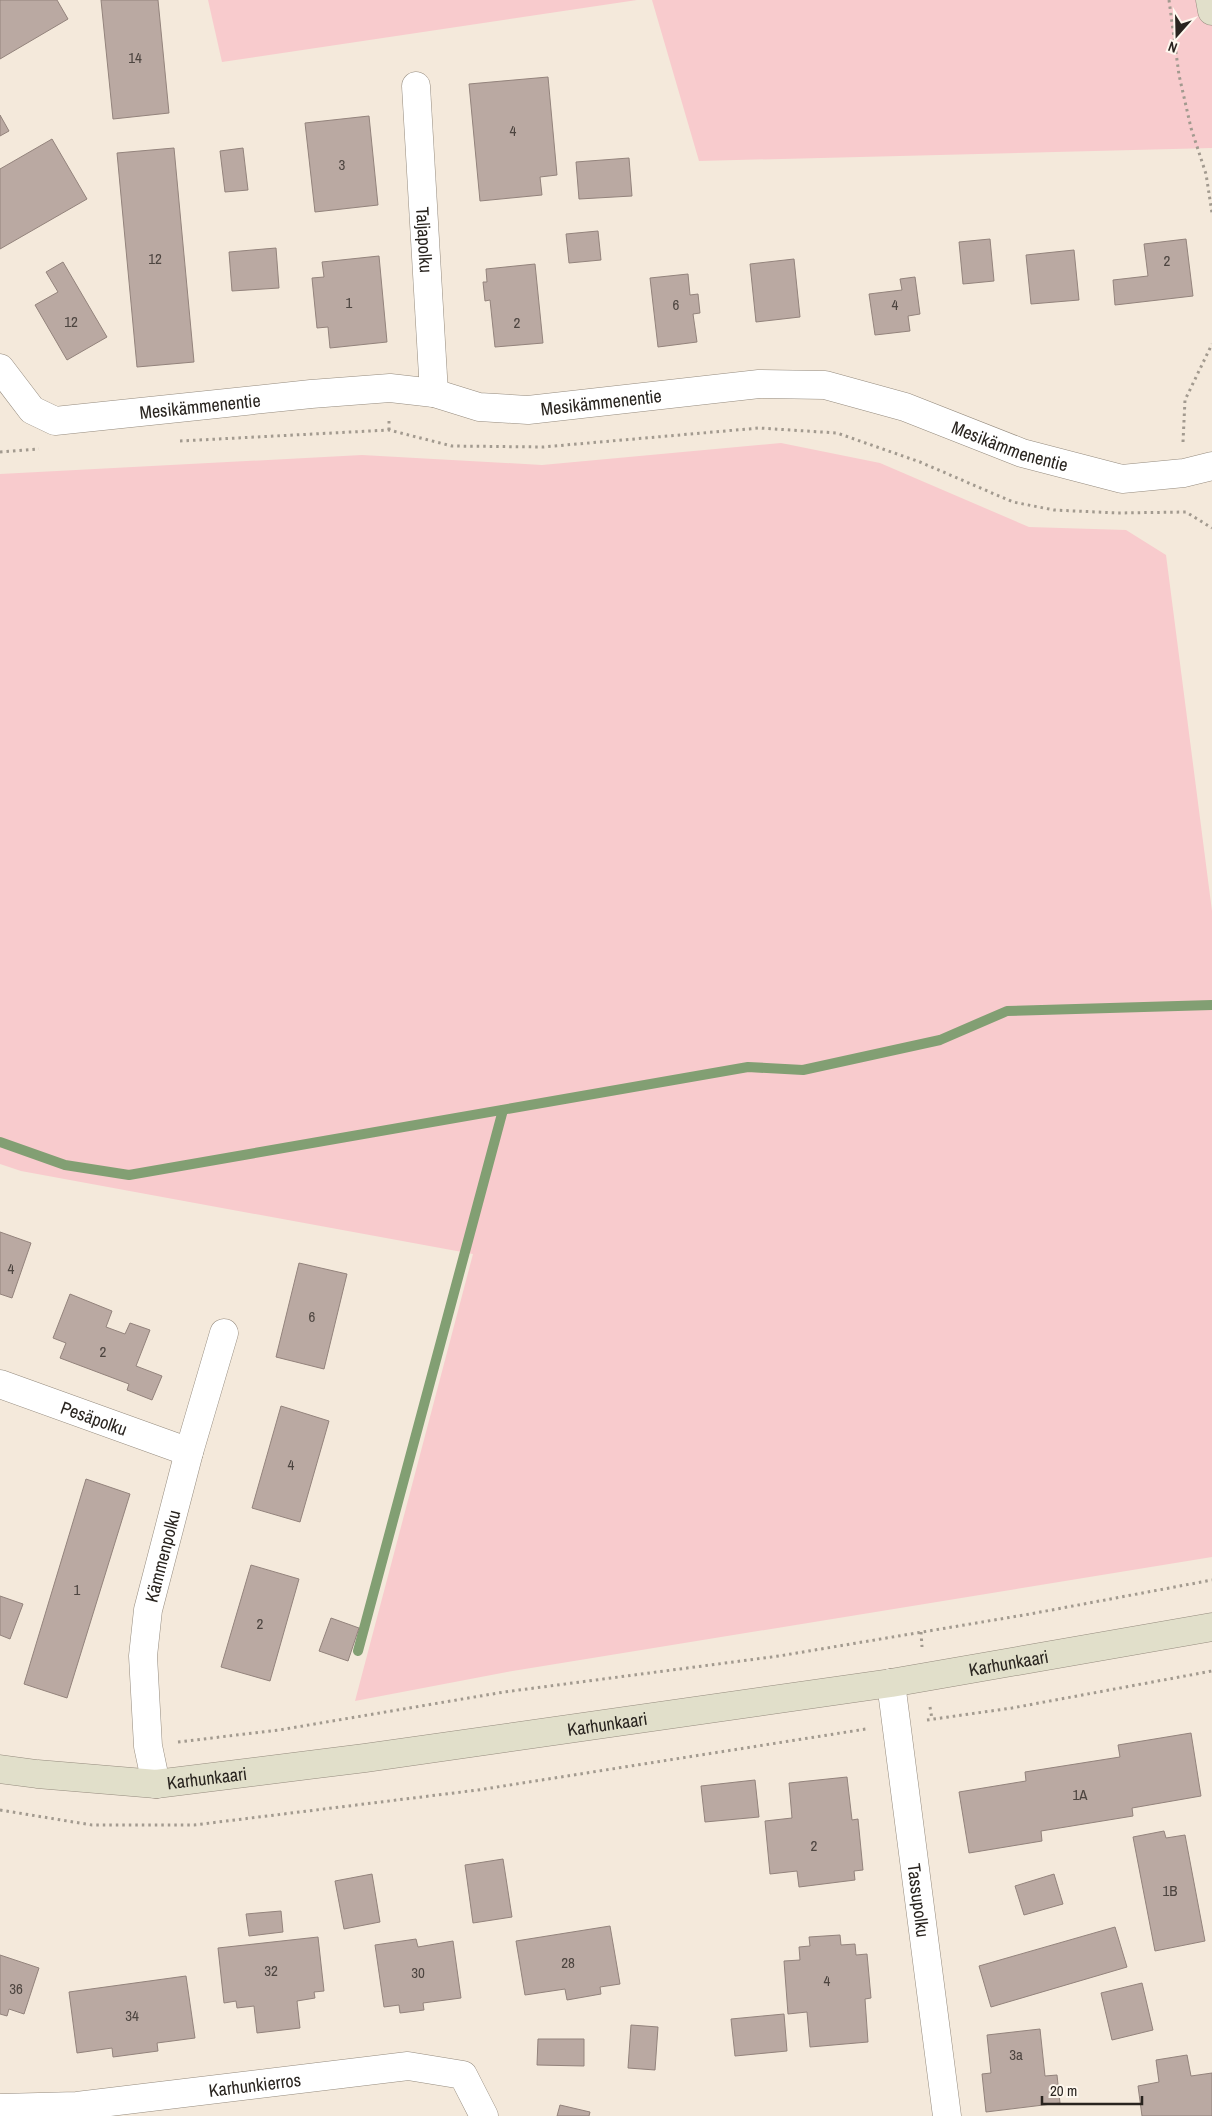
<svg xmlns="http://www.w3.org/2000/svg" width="1212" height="2116" font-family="'Archivo Narrow',sans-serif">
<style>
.green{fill:#f8cbcd}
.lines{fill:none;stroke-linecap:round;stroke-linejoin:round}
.stream{stroke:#829f73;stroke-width:10}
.building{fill:#baa9a2;stroke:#93837c}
.street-casing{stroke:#958b7e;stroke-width:29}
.secondary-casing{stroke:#958b7e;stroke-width:29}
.path{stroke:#a29a8f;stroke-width:3;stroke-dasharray:2.5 4;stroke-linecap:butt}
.street{stroke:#fff;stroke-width:28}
.secondary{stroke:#e1dfca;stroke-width:28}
.labels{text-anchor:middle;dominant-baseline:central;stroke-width:4;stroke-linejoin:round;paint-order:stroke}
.number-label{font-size:15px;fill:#4d4540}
.street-label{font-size:18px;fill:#29241f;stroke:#fef7ee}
</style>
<rect width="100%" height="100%" fill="#f4e9db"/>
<g class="green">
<path d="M208,0H637L222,62Z"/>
<path d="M652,0H1212V148L699,161Z"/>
<path d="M781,443L880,463L1029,527L1126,530L1166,555L1212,911V1557L507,1672L355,1701L473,1254L21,1171L0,1164V474L362,455L542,465Z"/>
</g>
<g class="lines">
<g class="stream">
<path d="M0,1142L65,1165L129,1175L748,1067L803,1070L940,1040L1007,1011L1212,1005"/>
<path d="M358,1651L503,1110"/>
</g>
</g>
<g class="building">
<path d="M0,0H57L68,19L0,59Z"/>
<path d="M101,0H158L169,113L113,119Z"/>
<path d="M548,77L557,175L540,177L542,195L480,201L469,84Z"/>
<path d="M0,115L9,131L0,136Z"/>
<path d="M369,116L378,205L315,212L305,123Z"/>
<path d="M52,139L87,199L0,249V169Z"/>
<path d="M174,148L194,362L137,367L117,153Z"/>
<path d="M243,148L248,190L225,192L220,151Z"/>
<path d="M629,158L632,196L579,199L576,162Z"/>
<path d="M598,231L601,260L569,263L566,234Z"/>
<path d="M990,239L994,281L963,284L959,242Z"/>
<path d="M1186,239L1193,296L1115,305L1113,280L1148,276L1144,244Z"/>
<path d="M276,248L279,288L232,291L229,252Z"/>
<path d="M1074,250L1079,300L1031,304L1026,255Z"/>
<path d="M379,256L387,342L330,348L328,327L317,328L312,278L324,277L322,262Z"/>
<path d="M794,259L800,317L756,322L750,264Z"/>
<path d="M63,262L107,337L67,360L35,305L58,292L46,272Z"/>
<path d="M535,264L543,343L495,347L490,300L485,301L483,282H487L486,269Z"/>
<path d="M688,274L690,295L698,294L700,313L693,314L697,342L658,347L650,278Z"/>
<path d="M915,277L920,314L908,316L910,331L875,335L869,294L902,290L900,279Z"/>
<path d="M0,1232L31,1243L12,1298L0,1294Z"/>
<path d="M299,1263L347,1274L324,1369L276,1357Z"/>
<path d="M70,1294L112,1311L106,1327L125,1334L130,1323L150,1330L136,1366L162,1376L152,1400L127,1390L129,1384L60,1358L66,1343L53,1338Z"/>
<path d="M281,1406L329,1421L300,1522L252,1508Z"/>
<path d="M86,1479L130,1494L67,1698L24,1684Z"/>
<path d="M251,1565L299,1579L270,1681L221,1667Z"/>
<path d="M0,1596L23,1604L10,1639L0,1635Z"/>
<path d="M331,1618L359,1628L348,1661L319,1651Z"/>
<path d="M1191,1733L1201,1796L1132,1808L1133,1816L1041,1831L1042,1841L969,1853L959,1792L1026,1781L1025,1772L1120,1757L1118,1745Z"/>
<path d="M847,1777L852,1820L858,1819L863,1870L854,1871L855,1880L799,1887L797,1871L770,1874L765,1821L792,1818L789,1783Z"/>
<path d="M755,1780L759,1817L705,1822L701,1786Z"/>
<path d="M1164,1831L1166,1838L1185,1835L1205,1941L1155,1951L1133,1837Z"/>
<path d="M503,1859L512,1917L473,1923L465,1865Z"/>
<path d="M372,1874L380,1922L344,1929L335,1881Z"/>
<path d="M1054,1874L1063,1904L1024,1915L1015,1886Z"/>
<path d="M281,1911L283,1932L249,1936L246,1914Z"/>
<path d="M610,1926L620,1984L600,1987L601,1994L567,2000L565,1989L525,1995L516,1941Z"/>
<path d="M1115,1927L1127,1967L991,2007L979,1966Z"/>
<path d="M840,1935L841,1945L855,1944L856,1955L867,1954L871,1998L865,1999L868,2042L810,2047L807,2012L788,2014L784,1961L800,1960L799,1947L810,1946L809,1937Z"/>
<path d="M318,1937L324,1991L314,1992L315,1998L297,2001L300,2028L257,2033L254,2006L237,2008L236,2001L224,2003L218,1948Z"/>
<path d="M416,1939L418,1947L453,1941L461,1998L423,2003L424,2010L400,2013L399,2005L384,2007L375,1945Z"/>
<path d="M0,1955L39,1968L24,2014L9,2009L7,2016L0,2014Z"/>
<path d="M186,1976L195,2038L157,2043L158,2051L113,2057L112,2048L77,2053L69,1992Z"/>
<path d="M1142,1983L1153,2030L1112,2040L1101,1993Z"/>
<path d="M784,2014L787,2051L735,2056L731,2019Z"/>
<path d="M631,2025L658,2027L655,2070L628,2068Z"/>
<path d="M1040,2029L1045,2076L1057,2075L1060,2103L986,2112L982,2074L991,2073L987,2035Z"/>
<path d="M538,2039H584V2066L537,2065Z"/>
<path d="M1187,2055L1191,2076L1212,2073V2116H1142L1138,2086L1159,2082L1156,2060Z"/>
<path d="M560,2105L590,2112L589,2116H557Z"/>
</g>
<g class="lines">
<g class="street-casing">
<g id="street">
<path id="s1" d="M416,86L434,393"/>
<path id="s2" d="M0,368L32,410L55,421L311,394L390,388L434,393L479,407L528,410L759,384L825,385L905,407L1022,453L1122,479L1184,473L1212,466"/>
<path id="s3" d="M0,1384L189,1452"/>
<path id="s4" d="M891,1683L947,2116"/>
<path id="s5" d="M156,1784L148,1746L143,1656L148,1610L189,1452L224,1333"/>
<path id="s6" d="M0,2108L77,2106L408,2066L463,2075L484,2116"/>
</g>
</g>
<g class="secondary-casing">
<g id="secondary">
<path d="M1210,0L1212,11"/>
<path id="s7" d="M0,1769L37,1774L156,1784L365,1758L891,1683L1212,1627"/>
</g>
</g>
<g class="path">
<path d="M1169,0L1179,75L1191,128L1206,174L1212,213"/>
<path d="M389,430V419"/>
<path d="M180,441L389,430L452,446L543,447L759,428L837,433L920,462L1013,502L1054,510L1118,513L1186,512L1212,528"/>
<path d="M1183,442L1185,400L1212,344"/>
<path d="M0,452L39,449"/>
<path d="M921,1632L922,1647"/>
<path d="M930,1707L932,1719"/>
<path d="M927,1720L1012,1708L1212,1671"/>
<path d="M178,1742L279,1730L504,1692L779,1656L1030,1614L1212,1580"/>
<path d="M0,1810L92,1825H194L478,1790L866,1729"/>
</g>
<use href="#street" class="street"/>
<use href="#secondary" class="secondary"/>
</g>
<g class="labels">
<g class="number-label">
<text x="135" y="57">14</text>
<text x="513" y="130">4</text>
<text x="342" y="164">3</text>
<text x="155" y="258">12</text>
<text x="1167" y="260">2</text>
<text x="349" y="302">1</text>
<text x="676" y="304">6</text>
<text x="895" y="304">4</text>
<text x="71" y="321">12</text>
<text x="517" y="322">2</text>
<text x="11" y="1268">4</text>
<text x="312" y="1316">6</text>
<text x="103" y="1351">2</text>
<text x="291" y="1464">4</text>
<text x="77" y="1589">1</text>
<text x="260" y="1623">2</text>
<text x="1080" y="1794">1A</text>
<text x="814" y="1845">2</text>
<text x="1170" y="1890">1B</text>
<text x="568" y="1962">28</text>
<text x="271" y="1970">32</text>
<text x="418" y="1972">30</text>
<text x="827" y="1980">4</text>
<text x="16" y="1988">36</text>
<text x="132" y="2015">34</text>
<text x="1016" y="2054">3a</text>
</g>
<g class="street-label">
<text stroke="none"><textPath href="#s1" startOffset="154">Taljapolku</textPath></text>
<text stroke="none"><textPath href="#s2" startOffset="629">Mesikämmenentie</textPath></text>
<text stroke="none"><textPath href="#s2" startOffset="224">Mesikämmenentie</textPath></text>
<text stroke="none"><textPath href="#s2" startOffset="1049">Mesikämmenentie</textPath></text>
<text stroke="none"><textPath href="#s3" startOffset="100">Pesäpolku</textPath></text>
<text stroke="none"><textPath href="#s5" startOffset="231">Kämmenpolku</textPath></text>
<text stroke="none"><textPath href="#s7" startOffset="1018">Karhunkaari</textPath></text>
<text stroke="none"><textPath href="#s7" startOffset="612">Karhunkaari</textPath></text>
<text stroke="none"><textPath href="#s7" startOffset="208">Karhunkaari</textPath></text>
<text stroke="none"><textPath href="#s4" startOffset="219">Tassupolku</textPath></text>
<text stroke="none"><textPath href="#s6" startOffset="256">Karhunkierros</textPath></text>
</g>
</g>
<g transform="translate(1177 35) rotate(200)" stroke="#fef7ee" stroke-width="4" paint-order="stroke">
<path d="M0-4L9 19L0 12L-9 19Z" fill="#29241f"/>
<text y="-8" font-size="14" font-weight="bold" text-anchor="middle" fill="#29241f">N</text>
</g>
<path d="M1042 2096v8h100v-8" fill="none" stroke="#29241f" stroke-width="2.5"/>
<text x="1050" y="2096" font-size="15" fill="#29241f" stroke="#fef7ee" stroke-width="4" paint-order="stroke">20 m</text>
</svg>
